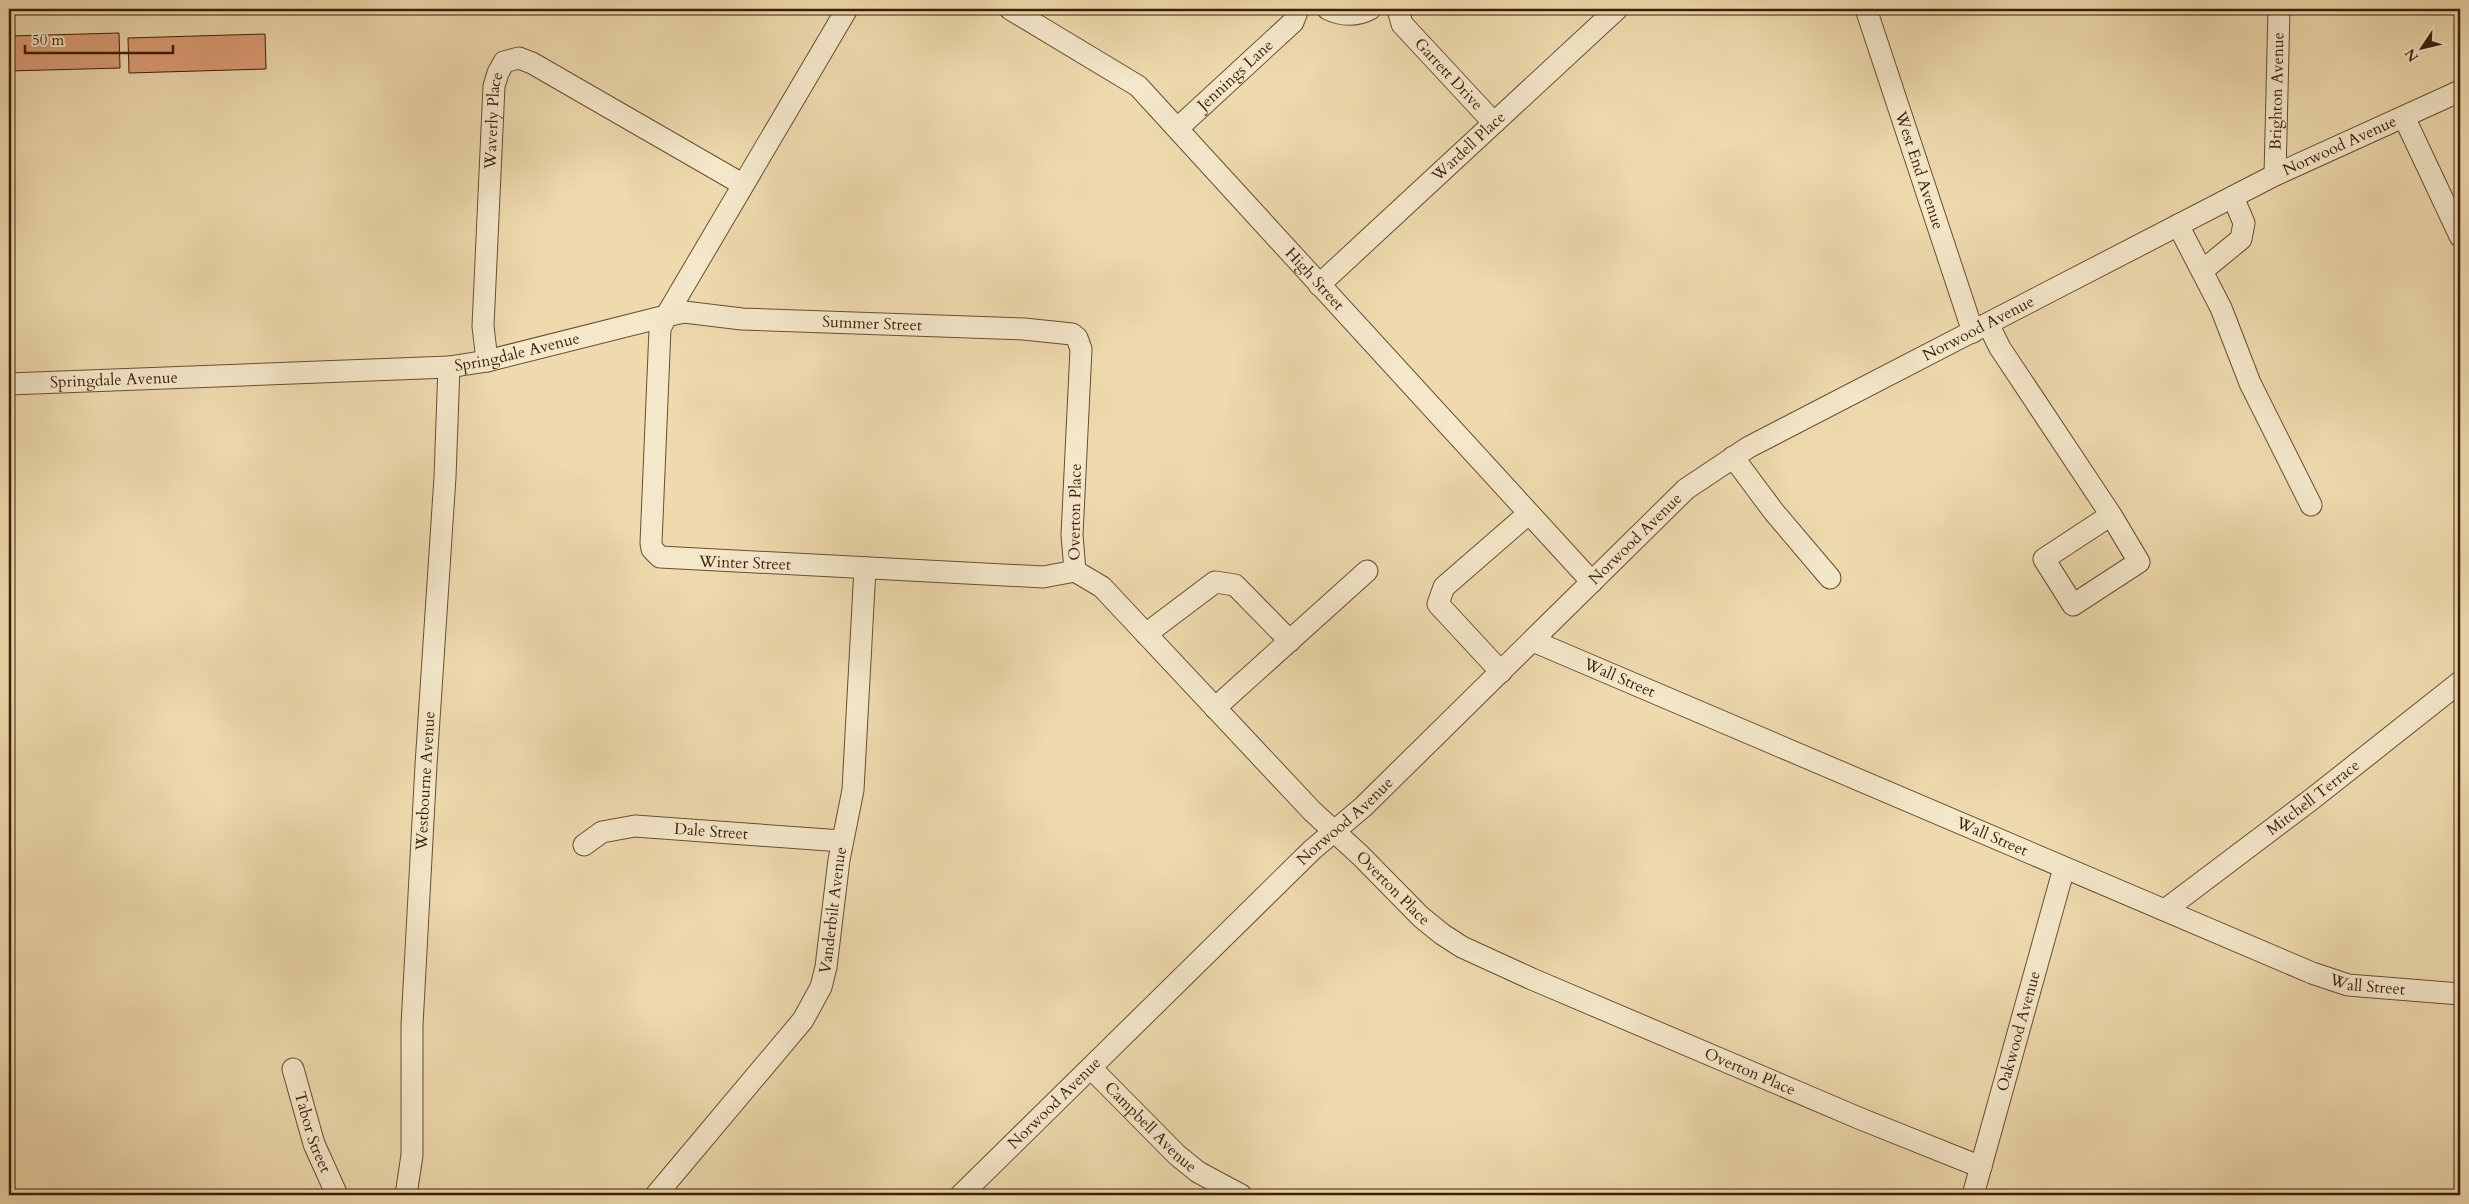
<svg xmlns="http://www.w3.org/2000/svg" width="2469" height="1204" font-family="Cardo,serif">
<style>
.building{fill:#dd9d76;stroke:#3c1f08}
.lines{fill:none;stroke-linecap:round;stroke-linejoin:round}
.minor-casing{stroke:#684e31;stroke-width:23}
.minor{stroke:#f4e7ca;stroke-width:21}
.labels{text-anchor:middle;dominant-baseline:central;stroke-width:4;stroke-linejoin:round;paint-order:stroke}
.street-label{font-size:16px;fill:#3c1f08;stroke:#f4e7ca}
</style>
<rect width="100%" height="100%" fill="#eedaad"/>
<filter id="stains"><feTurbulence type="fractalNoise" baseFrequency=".004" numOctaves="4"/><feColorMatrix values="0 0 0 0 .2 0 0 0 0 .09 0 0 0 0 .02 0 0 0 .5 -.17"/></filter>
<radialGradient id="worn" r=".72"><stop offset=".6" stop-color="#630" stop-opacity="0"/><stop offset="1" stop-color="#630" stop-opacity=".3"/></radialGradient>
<g class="building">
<path d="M119,33L120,68L9,71V36Z"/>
<path d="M265,34L266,69L129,73L128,38Z"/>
</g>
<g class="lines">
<g class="minor-casing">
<g id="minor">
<path id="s1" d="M1010,9L1138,86L1592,582"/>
<path d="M1328,9C1342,16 1357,16 1370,9"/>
<path id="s2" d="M1398,9L1402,24L1494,123"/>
<path id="s3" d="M1866,9L1973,332"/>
<path d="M2404,117L2460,236"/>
<path id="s4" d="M1178,128L1293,22L1298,9"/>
<path id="s5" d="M2275,175L2279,9"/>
<path d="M2178,225L2221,308L2250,383L2311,505"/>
<path d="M2202,271L2241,239L2244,223L2233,197"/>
<path id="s6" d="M1319,285L1617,9"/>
<path d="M1988,324L2000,348L2111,515L2139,562L2073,605L2044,559L2111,515"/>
<path id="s7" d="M487,361L483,326L494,86L498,73L504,62L519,58L532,63L742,184"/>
<path id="s8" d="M9,384L449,367L487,361L666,316L847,9"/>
<path d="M1733,457L1774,512L1830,578"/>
<path id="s9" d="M1075,571L1043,577L660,557L652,549L651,543L660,329L666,316L684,312L742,319L1024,329L1072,334L1077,338L1081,349L1072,535L1075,571L1102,587L1312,811L1360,855L1421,917L1442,934L1462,947L1532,979L1861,1119L1981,1167"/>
<path d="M1146,634L1215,582L1235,585L1290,641"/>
<path id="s10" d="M1533,641L2312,973L2348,985L2460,994"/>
<path d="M1501,672L1438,604L1444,587L1528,514"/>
<path d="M1215,708L1367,571"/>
<path id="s11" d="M584,845L602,832L635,826L842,841"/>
<path id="s12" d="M2165,910L2312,799L2460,682"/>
<path id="s13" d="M1091,1068L1177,1155L1198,1172L1241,1195"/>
<path id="s14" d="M293,1069L314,1144L337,1195"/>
<path id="s15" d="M406,1195L412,1155V1025L426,765L445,477L449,367"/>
<path id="s16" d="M656,1195L803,1020L821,987L826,967L839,860L853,790L865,568"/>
<path id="s17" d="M961,1195L1312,850L1363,807L1686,489L1749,447L2275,175L2460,91"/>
<path id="s18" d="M1973,1195L2064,868"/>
</g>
</g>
<use href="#minor" class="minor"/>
</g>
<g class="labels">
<g class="street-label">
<text stroke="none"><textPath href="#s2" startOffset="84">Garrett Drive</textPath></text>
<text stroke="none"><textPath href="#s4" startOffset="78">Jennings Lane</textPath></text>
<text stroke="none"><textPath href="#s5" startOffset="84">Brighton Avenue</textPath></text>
<text stroke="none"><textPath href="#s7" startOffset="241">Waverly Place</textPath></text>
<text stroke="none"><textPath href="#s17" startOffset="1751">Norwood Avenue</textPath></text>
<text stroke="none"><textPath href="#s6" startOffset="204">Wardell Place</textPath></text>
<text stroke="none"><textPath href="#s3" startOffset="170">West End Avenue</textPath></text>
<text stroke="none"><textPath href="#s1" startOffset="411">High Street</textPath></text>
<text stroke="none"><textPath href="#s9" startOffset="869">Summer Street</textPath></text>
<text stroke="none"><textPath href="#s17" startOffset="1346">Norwood Avenue</textPath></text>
<text stroke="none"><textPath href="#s8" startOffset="510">Springdale Avenue</textPath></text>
<text stroke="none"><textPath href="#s8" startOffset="105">Springdale Avenue</textPath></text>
<text transform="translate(1075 512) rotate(-89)">Overton Place</text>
<text stroke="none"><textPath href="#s17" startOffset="941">Norwood Avenue</textPath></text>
<text transform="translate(745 563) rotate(2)">Winter Street</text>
<text stroke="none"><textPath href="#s10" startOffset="94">Wall Street</textPath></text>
<text stroke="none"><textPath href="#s15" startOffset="415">Westbourne Avenue</textPath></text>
<text stroke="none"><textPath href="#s12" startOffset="186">Mitchell Terrace</textPath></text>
<text stroke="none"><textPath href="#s17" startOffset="536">Norwood Avenue</textPath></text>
<text stroke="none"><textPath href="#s11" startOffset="132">Dale Street</textPath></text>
<text stroke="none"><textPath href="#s10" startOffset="499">Wall Street</textPath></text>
<text stroke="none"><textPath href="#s9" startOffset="1760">Overton Place</textPath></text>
<text stroke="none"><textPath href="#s16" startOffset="344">Vanderbilt Avenue</textPath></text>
<text stroke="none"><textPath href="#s10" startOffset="904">Wall Street</textPath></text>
<text stroke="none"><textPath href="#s18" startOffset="170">Oakwood Avenue</textPath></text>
<text stroke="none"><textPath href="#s9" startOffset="2165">Overton Place</textPath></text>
<text stroke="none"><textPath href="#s17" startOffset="131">Norwood Avenue</textPath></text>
<text stroke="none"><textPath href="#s13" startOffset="84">Campbell Avenue</textPath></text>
<text stroke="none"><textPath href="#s14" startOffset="66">Tabor Street</textPath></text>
</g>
</g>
<rect width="2469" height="1204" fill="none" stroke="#eedaad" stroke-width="30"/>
<rect x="10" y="10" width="2449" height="1184" fill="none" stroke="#3c1f08" stroke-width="2.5"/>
<rect x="15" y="15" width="2439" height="1174" fill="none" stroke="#3c1f08"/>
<g transform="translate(2422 48) rotate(235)" stroke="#f4e7ca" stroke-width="4" paint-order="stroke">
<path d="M0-4L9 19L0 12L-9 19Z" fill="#3c1f08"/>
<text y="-8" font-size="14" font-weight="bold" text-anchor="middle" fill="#3c1f08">N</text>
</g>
<path d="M25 45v8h148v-8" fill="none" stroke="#3c1f08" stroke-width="2.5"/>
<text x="32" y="45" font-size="15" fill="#3c1f08" stroke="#f4e7ca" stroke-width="4" paint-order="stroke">50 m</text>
<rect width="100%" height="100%" filter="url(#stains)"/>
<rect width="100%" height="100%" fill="url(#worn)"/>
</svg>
